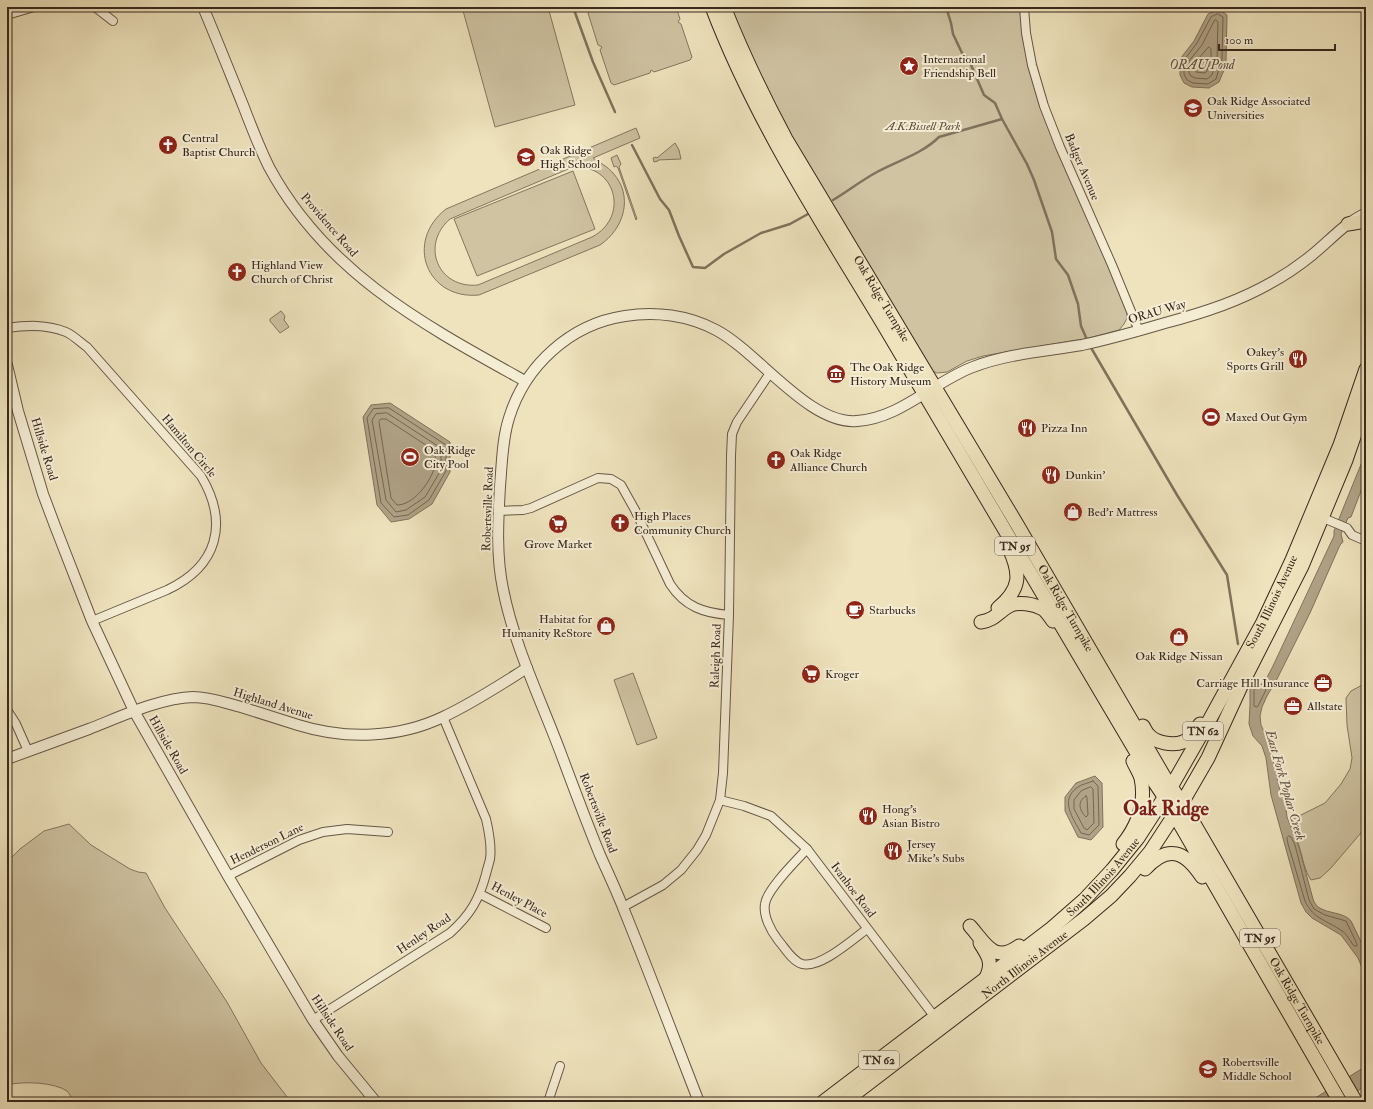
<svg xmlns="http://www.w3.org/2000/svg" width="1373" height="1109" font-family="'IM FELL Double Pica',serif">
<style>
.green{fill:#cfc3a2;stroke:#847660;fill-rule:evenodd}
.water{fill:#b0a387;stroke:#80725d}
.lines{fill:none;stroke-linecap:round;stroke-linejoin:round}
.shore{stroke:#746652;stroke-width:1}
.stream{stroke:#80725d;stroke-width:2.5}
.minor-casing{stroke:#665746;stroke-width:10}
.tertiary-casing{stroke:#665746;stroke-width:12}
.trunk-casing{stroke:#39281e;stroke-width:15}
.minor{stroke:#f4edd4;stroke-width:8}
.tertiary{stroke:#f4edd4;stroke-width:10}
.trunk{stroke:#eee3bd;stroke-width:13}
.labels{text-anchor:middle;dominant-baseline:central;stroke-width:4;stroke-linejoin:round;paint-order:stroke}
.shield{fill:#f4edd4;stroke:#716355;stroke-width:1}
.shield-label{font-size:11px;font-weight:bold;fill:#39281e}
.poi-label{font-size:12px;fill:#39281e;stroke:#f4edd4;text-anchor:start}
.park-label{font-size:12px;font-style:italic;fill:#5e4f3f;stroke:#f4edd4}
.street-label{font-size:12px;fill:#39281e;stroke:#f4edd4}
.water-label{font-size:13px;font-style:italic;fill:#5d4d3e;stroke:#f4edd4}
.town-label{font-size:20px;font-weight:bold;fill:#7a1f14;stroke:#f4edd4}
</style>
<rect width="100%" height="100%" fill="#eee3bd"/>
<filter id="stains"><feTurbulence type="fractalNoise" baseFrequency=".005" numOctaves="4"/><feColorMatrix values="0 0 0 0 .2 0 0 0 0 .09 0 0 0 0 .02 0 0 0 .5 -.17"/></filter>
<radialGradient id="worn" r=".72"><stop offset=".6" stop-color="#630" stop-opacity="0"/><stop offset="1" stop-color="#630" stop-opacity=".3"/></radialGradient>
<g class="green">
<path d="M462,7H548L575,105L495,127Z"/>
<path d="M596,7H676L680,19L678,22L681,24L692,57L690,60L654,72L651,70L650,73L614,85L611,83L600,50L602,47L598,45L588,13L590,9Z"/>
<path d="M729,7H1021L1057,149L1127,308V318L1124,324L1119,330L1089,338L983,356L967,361L947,372L937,373L928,369L770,101Z"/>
<path d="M636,128L640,138L593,158C600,163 607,166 613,173C634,196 624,229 600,245L479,295C427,300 404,242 446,209ZM573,167C616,164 630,217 592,237L478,285C438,289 420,245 450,219Z"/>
<path d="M675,143L679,150L681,159L658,160V161L654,162L653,158L656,157L657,158Z"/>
<path d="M617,155L621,164L619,167L637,219L636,220L618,168L616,166L614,167L611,158Z"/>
<path d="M573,171L595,229L477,276L454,219Z"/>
<path d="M281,311L285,316L284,320L289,327L280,333L270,321V319Z"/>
<path d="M633,673L657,738L637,745L614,680Z"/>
<path d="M1366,683V827L1330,869L1320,878L1311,880C1304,870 1303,858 1299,846C1297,839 1293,832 1291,825L1293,819L1325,803L1341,784L1350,769L1352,758L1347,725L1346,698L1351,691Z"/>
<path d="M69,824L91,845L130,869L138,872L146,873L165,908L227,1002L261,1063L291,1102H74C72,1099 70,1094 67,1091C54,1082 22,1081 7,1085V862L20,849L44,831Z"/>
</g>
<g class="water">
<path d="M1219,9L1227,15L1226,60L1224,70L1219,82L1209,88L1192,87L1184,83L1180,75V59L1194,41L1208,14Z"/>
<path d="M390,403L450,442V472L432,504L409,519L391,522L377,505L363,417L371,405Z"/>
<path d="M1366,452V478L1351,517L1348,518L1341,534L1343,542L1340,545L1310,613L1276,681L1267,696L1262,707L1260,716L1261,725L1266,736L1271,750L1279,787L1285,801L1287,817L1298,844L1313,899C1314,902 1316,905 1318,907C1328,914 1344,912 1351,921L1366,952V977L1358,958L1341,935L1312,918L1306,912L1301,903L1271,795L1266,758L1262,746L1253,736L1249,724L1250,705V689L1254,681L1258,685L1264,683L1272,668L1334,536V531Z"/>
<path d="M1095,776L1102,783L1103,827L1091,840L1078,837L1065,811V797L1076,783Z"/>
<path d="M1366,1066V1085L1342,1102H1309Z"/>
</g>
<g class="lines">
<g class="shore">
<path d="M1218,14L1223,17L1222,59L1216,79L1208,84L1193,83L1187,80L1184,74V60L1197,43L1211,17Z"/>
<path d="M1216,20L1218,22L1217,59L1212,75L1207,79L1195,78L1191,76L1189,73V61L1202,45L1214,21Z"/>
<path d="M1209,47L1211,49V58L1207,71L1205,73L1196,72L1195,63Z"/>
<path d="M389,408L446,445V471L429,500L408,515L394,517L381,503L367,418L373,409Z"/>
<path d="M387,413L441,448V470L425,497L406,510L396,512L386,500L372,420L376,414Z"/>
<path d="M381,419H386L435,451C435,456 436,464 434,469C429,484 413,505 397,505L391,498L379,422Z"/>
<path d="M1256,688H1264L1266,690L1258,706L1257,707L1254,706V691Z"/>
<path d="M1093,781L1098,786L1099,825L1089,835L1081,833C1073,818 1059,800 1078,787C1082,784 1089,783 1093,781Z"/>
<path d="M1091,787L1093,789L1094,823L1087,830L1084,828L1074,809V800L1081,791Z"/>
<path d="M1086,796L1087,798L1088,815L1086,817C1079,810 1077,801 1086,796Z"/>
<path d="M1289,836L1291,837L1295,845L1309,900L1314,909L1325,915L1346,921L1357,944V946H1354C1350,941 1347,934 1342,931C1327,920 1314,920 1305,901L1288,844L1287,838Z"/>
</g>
<g class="stream">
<path d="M573,7L593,62L615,112"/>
<path d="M946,7L951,23L953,34L962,53L968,58L984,95L995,103L1002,119L1027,164L1034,180L1052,232L1056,259L1068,275L1078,304L1081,326L1088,342"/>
<path d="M632,145L660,199L669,210L679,236L693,267L705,268L724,254L761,233L790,224L808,214"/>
<path d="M833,200C848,191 862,180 877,172C897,161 922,154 939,137L1002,119"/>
<path d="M1090,346L1177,495L1227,575L1238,644"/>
</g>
<g class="minor-casing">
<g id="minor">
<path d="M95,7L113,21"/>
<path d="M1024,7L1026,33L1032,65L1044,106L1060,147L1112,265L1139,331"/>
<path d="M7,15L34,7"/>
<path d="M7,328C27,325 47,324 66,332C73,335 80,342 87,347L201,476C229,523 218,566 167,590L92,621"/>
<path d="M498,511L523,510L531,508L598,478L611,479L621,485L635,510L670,584C685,607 704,613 729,615"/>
<path d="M1323,518L1347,528L1352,535L1366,541"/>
<path d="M7,710L16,724L28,751"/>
<path d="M720,800L744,806L771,816L807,849L937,1020"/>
<path d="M807,849C796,861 767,889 765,904C763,916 771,931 778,940C785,948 792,961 802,964C820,969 853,939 867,929"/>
<path d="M228,876L299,840L323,832L347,829L388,832"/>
<path d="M480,894L546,928"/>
<path d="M623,907L663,885L681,870L697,850L706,835L720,800L723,773L729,615L731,456L732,434L737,422L770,373"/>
<path d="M313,1020L450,933C470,915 479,900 486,874C487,869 489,864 490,859C492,846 489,832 486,819L443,717"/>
<path d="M548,1102L560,1066"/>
</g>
</g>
<g class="tertiary-casing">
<g id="tertiary">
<path d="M203,7C217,40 230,73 243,105C251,126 259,147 269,167C326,273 424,325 525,381"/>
<path d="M7,365L18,411L43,494L55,526L92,621L134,711L228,876L313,1020L338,1056L376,1102"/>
<path d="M7,759C34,749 62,739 89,729C120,717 160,698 193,697C210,697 225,703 241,707C260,713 279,719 298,725C346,740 399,738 443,717C473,703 500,685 527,668"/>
<path d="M699,1102C674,1038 650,974 624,910C617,892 608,873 600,855C586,821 573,786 560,751C540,698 514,645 503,589C496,555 498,521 500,486C502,464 502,440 509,418C525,366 570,324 625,316C655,311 688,315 716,330C758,352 809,425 857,421C901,418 933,382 973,367C1006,354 1047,351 1082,345C1110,339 1138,331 1165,323C1184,318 1204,312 1223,305C1255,293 1285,277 1312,255C1323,246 1333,236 1344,227C1351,221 1359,217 1366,213"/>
</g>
</g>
<g class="trunk-casing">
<g id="trunk">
<path d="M712,7C755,120 821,221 883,324C972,475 1062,625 1151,777L1165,798L1340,1102"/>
<path id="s1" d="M724,7C742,52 763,96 786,139L1018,526L1165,778L1182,803L1356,1102"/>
<path d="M1348,224L1366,221"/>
<path d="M998,608C1021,589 1021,574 1009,548"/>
<path d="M981,622C995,620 998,612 1009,606C1018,601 1034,604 1043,609C1047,612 1050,617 1053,621"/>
<path d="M1143,726C1145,729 1146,732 1148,734C1155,743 1173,746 1183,742C1191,739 1196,730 1200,724"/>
<path d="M1123,844C1138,825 1146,802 1141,778C1139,772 1135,766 1133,761"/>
<path d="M1145,869C1168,844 1185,851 1202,877"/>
<path d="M970,926C986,944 994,964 1019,946"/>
<path d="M980,943C989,957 993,963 986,978"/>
<path id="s2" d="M823,1102L1052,928L1084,900L1112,870L1138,838L1171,787L1210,719L1263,622L1292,560L1340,445L1366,369"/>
<path id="s3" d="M844,1102L1084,919L1111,896L1130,876L1150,852L1182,803L1208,758L1242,684L1302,566L1346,460L1366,402"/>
</g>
</g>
<use href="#minor" class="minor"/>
<use href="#tertiary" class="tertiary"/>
<use href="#trunk" class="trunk"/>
</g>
<defs>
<g id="sight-disc" transform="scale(1)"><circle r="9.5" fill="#8f2418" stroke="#f4edd4"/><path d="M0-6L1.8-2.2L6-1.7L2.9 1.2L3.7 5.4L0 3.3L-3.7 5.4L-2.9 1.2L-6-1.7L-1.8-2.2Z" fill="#fff"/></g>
<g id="university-disc" transform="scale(1)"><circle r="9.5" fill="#8f2418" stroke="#f4edd4"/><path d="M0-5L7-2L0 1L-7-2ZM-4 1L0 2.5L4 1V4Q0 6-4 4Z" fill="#fff"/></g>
<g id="church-disc" transform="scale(1)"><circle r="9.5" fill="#8f2418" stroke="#f4edd4"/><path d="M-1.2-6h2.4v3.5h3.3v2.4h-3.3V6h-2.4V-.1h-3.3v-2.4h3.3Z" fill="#fff"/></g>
<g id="school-disc" transform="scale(1)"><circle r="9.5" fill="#8f2418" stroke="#f4edd4"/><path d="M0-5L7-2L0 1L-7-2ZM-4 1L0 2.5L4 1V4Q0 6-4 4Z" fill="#fff"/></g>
<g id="restaurant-disc" transform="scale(1)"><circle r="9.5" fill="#8f2418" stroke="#f4edd4"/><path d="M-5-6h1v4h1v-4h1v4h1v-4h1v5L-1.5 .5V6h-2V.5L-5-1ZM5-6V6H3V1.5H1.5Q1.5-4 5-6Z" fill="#fff"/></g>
<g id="museum-disc" transform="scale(1)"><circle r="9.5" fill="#8f2418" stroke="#f4edd4"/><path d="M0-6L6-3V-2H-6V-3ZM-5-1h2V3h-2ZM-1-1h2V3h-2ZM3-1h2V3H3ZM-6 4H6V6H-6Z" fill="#fff"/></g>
<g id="stadium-disc" transform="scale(1)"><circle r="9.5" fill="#8f2418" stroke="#f4edd4"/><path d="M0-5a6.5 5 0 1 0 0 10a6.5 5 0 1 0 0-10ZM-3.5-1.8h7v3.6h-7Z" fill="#fff"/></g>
<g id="shop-disc" transform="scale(1)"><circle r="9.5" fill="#8f2418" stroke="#f4edd4"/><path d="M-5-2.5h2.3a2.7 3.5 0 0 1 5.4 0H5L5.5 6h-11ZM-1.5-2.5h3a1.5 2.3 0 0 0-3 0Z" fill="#fff"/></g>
<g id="supermarket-disc" transform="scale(1)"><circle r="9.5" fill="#8f2418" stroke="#f4edd4"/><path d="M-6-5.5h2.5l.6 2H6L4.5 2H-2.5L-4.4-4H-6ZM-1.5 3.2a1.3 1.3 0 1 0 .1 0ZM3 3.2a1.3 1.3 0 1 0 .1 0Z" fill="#fff"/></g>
<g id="cafe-disc" transform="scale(1)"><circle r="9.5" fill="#8f2418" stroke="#f4edd4"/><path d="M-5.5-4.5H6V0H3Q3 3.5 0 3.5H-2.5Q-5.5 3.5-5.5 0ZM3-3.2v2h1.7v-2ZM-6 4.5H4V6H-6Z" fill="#fff"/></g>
<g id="office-disc" transform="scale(1)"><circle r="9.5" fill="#8f2418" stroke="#f4edd4"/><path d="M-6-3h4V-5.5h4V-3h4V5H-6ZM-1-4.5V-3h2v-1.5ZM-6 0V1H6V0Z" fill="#fff"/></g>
</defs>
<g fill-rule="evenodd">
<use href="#sight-disc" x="909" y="66"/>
<use href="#university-disc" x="1193" y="108"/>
<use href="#church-disc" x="168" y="145"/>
<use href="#school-disc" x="526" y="157"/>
<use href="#church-disc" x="237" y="272"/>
<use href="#restaurant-disc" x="1298" y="359"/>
<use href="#museum-disc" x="836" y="374"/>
<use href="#stadium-disc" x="1211" y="417"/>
<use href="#restaurant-disc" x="1027" y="428"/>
<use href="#stadium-disc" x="410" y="457"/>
<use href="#church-disc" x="776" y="460"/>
<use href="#restaurant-disc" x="1051" y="475"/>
<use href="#shop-disc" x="1073" y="512"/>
<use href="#church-disc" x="620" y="523"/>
<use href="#supermarket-disc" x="558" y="524"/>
<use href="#cafe-disc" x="855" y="610"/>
<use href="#shop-disc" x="606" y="626"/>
<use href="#shop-disc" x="1179" y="637"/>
<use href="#supermarket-disc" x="811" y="674"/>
<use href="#office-disc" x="1323" y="683"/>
<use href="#office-disc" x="1293" y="706"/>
<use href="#restaurant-disc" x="868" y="816"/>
<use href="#restaurant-disc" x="893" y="851"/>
<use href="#school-disc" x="1208" y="1069"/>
</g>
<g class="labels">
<g class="shield">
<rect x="995" y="537" width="40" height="18" rx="3"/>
<rect x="1183" y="722" width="40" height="18" rx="3"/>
<rect x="1240" y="929" width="40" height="18" rx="3"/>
<rect x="859" y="1051" width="40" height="18" rx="3"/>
</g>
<g class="shield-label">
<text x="1015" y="546">TN 95</text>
<text x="1203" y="731">TN 62</text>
<text x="1260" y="938">TN 95</text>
<text x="879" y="1060">TN 62</text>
</g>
<g class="poi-label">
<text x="923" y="59">International<tspan x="923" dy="14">Friendship Bell</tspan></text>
<text x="1207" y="101">Oak Ridge Associated<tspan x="1207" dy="14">Universities</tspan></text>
<text x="182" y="138">Central<tspan x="182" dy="14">Baptist Church</tspan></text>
<text x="540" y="150">Oak Ridge<tspan x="540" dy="14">High School</tspan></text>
<text x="251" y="265">Highland View<tspan x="251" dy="14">Church of Christ</tspan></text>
<text x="1284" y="352" text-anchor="end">Oakey's<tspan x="1284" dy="14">Sports Grill</tspan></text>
<text x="850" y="367">The Oak Ridge<tspan x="850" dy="14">History Museum</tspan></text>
<text x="1225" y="417">Maxed Out Gym</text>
<text x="1041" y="428">Pizza Inn</text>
<text x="424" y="450">Oak Ridge<tspan x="424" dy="14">City Pool</tspan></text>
<text x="790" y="453">Oak Ridge<tspan x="790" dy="14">Alliance Church</tspan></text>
<text x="1065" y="475">Dunkin'</text>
<text x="1087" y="512">Bed'r Mattress</text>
<text x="634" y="516">High Places<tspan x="634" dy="14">Community Church</tspan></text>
<text x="558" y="544" text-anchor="middle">Grove Market</text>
<text x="869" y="610">Starbucks</text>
<text x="592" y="619" text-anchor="end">Habitat for<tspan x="592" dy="14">Humanity ReStore</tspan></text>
<text x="1179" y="656" text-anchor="middle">Oak Ridge Nissan</text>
<text x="825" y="674">Kroger</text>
<text x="1309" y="683" text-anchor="end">Carriage Hill Insurance</text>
<text x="1307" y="706">Allstate</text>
<text x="882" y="809">Hong's<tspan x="882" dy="14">Asian Bistro</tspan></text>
<text x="907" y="844">Jersey<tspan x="907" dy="14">Mike's Subs</tspan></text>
<text x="1222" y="1062">Robertsville<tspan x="1222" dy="14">Middle School</tspan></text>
</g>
<g class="park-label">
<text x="923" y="126">A.K.Bissell Park</text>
</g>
<g class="street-label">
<text transform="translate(1082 167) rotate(67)">Badger Avenue</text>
<text transform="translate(329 225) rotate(49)">Providence Road</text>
<text stroke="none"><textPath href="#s1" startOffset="332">Oak Ridge Turnpike</textPath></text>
<text transform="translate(1157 312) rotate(-16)">ORAU Way</text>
<text transform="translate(189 446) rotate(50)">Hamilton Circle</text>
<text transform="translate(44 449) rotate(73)">Hillside Road</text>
<text transform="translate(488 509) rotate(-88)">Robertsville Road</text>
<text stroke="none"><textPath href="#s2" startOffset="684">South Illinois Avenue</textPath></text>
<text stroke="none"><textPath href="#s1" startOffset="692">Oak Ridge Turnpike</textPath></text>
<text transform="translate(716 656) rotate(-88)">Raleigh Road</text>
<text transform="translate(273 704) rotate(17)">Highland Avenue</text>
<text transform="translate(168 745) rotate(60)">Hillside Road</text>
<text transform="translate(598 813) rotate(69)">Robertsville Road</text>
<text transform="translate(267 844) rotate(-26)">Henderson Lane</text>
<text stroke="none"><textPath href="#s2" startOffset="360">South Illinois Avenue</textPath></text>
<text transform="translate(853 890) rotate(53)">Ivanhoe Road</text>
<text transform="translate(519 900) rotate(28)">Henley Place</text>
<text transform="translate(424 934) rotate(-34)">Henley Road</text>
<text stroke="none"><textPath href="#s3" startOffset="227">North Illinois Avenue</textPath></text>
<text stroke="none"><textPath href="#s1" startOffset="1148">Oak Ridge Turnpike</textPath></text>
<text transform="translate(332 1023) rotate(56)">Hillside Road</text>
</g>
<g class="water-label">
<text x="1202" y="65">ORAU Pond</text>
<text transform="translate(1285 785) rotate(74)">East Fork Poplar Creek</text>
</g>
<g class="town-label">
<text x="1166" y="808">Oak Ridge</text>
</g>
</g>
<rect width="1373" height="1109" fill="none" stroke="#eee3bd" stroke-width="24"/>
<rect x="8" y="8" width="1357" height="1093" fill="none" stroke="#39281e" stroke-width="2"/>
<rect x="12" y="12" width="1349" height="1085" fill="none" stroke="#39281e"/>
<path d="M1219 44v6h116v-6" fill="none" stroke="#39281e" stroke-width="2"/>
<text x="1225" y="44" font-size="12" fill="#39281e" stroke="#f4edd4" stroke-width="3" paint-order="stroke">100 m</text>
<rect width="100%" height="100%" filter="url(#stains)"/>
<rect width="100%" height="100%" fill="url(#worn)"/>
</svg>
